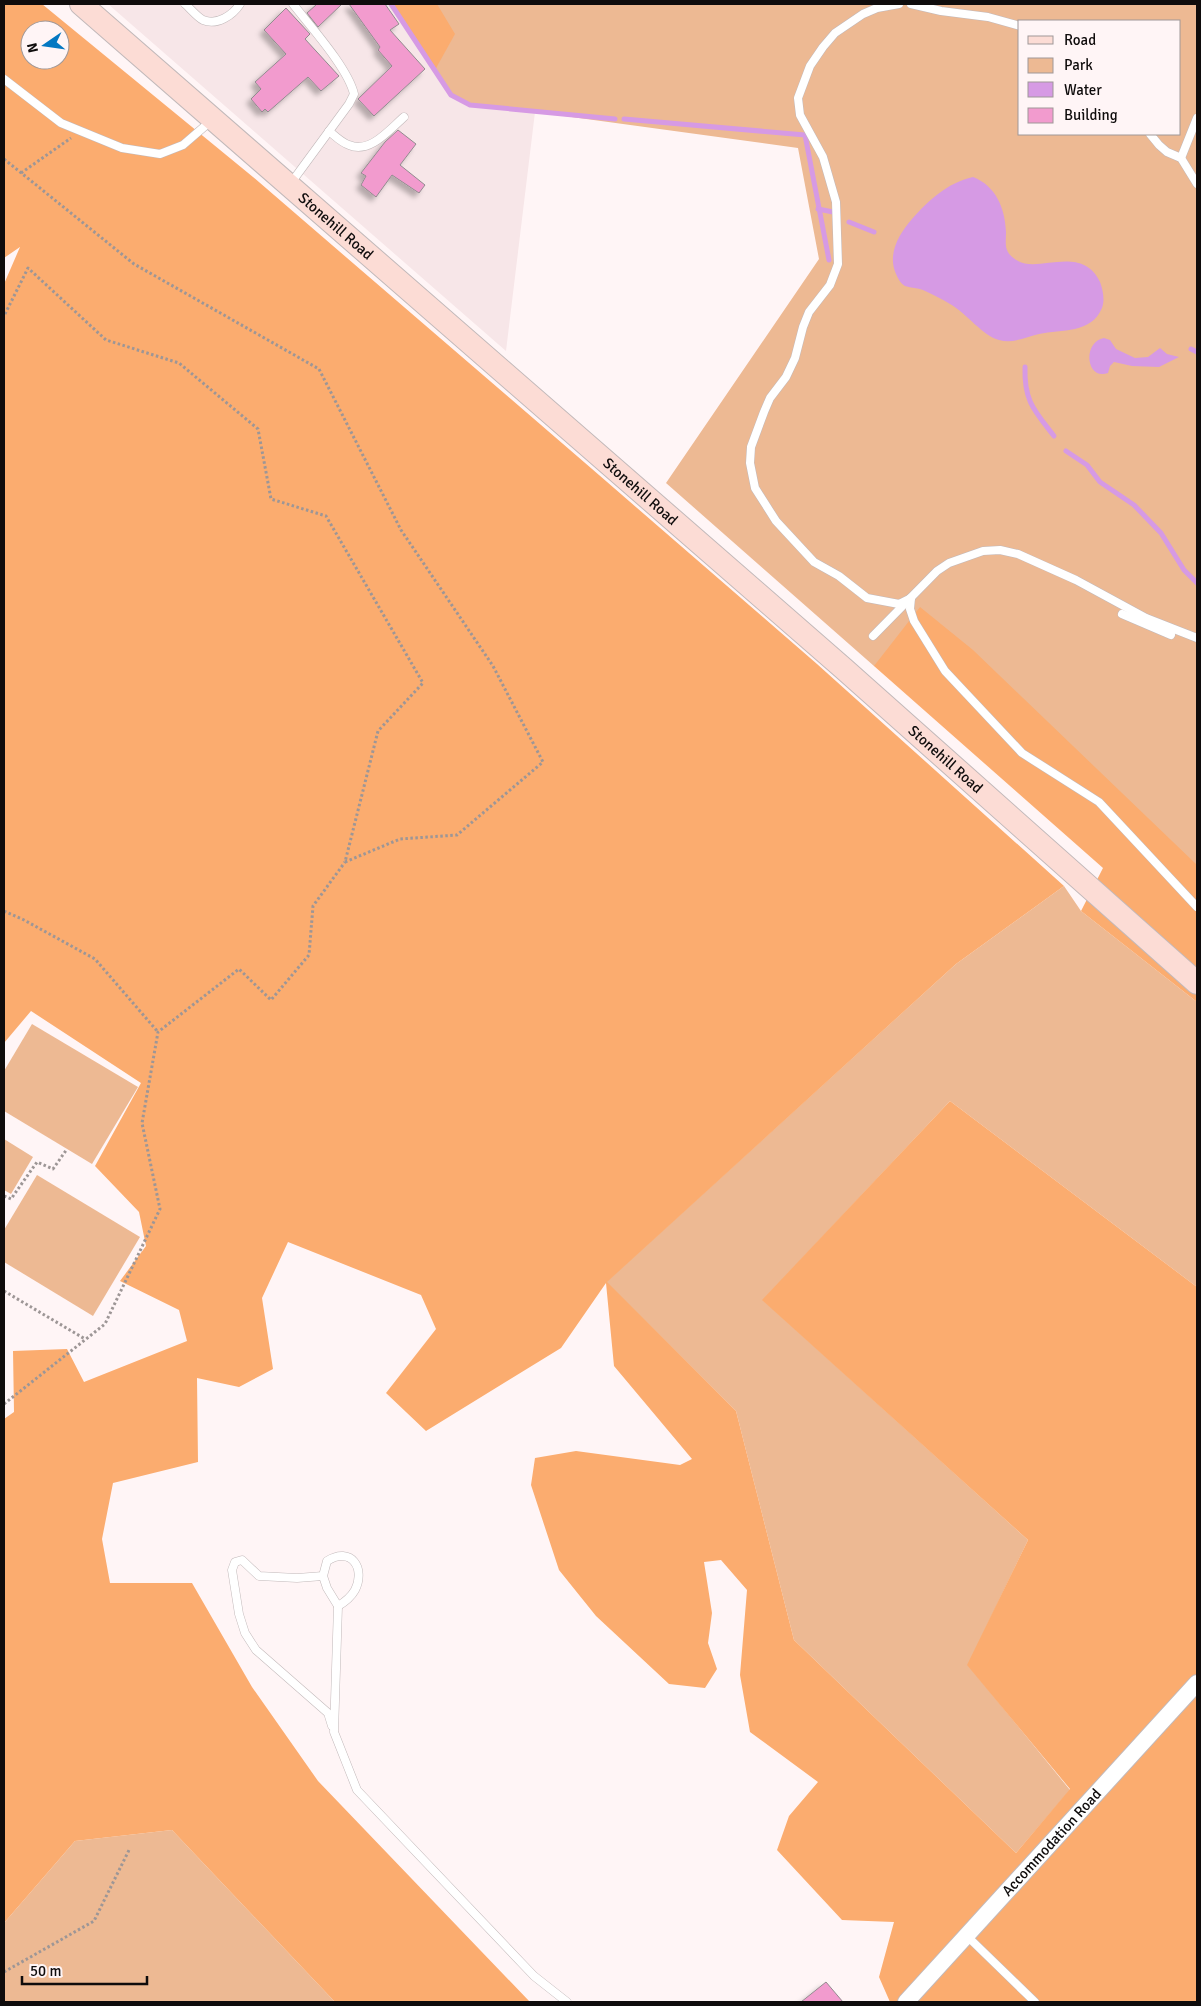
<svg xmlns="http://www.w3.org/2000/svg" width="1201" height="2006" font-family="Signika,sans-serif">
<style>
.built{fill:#f7e6e8}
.green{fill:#edb993;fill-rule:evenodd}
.forest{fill:#fbac6f;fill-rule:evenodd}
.water{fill:#d69ae4}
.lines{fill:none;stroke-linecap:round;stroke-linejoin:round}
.stream{stroke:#d69ae4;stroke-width:5}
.building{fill:#f29bce;stroke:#928b8f;filter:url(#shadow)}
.lane-casing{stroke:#c2b9ba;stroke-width:9}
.street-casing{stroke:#c2b9ba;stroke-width:18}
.secondary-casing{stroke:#c2b9ba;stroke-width:24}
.path{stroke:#9d9696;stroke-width:3;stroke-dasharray:2.5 2.5;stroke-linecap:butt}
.lane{stroke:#fff;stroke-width:8}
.street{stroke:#fff;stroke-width:16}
.secondary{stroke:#fcdcd5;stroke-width:22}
.labels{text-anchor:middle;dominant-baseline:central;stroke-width:4;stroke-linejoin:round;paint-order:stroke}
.street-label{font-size:15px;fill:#0f0c0c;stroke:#fff5f6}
</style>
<defs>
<filter id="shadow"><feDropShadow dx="-4.5" dy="4.5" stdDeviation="2.5" flood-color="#0004"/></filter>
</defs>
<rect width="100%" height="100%" fill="#fff5f6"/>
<path class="built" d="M108,4H391L451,95L470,105L535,112L506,351Z"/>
<g class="green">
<path d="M391,4H1197V933L906,670L874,666L666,483L819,259L798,148L535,112L470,105L451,95ZM1020,21H1180V134H1020Z"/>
<path d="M1064,886L1081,911L1197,1002V1287L950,1101L763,1300L1028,1540L968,1665L1070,1790L1016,1853L794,1640L736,1411L606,1282L956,964Z"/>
<path d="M32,1024L138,1087L92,1164L4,1111V1071Z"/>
<path d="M4,1139L33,1157L11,1194L4,1190Z"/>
<path d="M37,1175L140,1237L93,1316L4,1262V1230Z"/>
<path d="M172,1830L335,2002H4V1923L75,1841Z"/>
</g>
<g class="forest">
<path d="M4,4H42L253,177L599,475L817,664L1064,886L956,964L607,1282L736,1411L794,1640L1016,1853L1070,1789L967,1665L1028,1540L762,1300L950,1101L1197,1287V2002H890L879,1977L894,1922L842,1920L777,1850L789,1816L818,1782L750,1732L740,1675L747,1590L721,1560L704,1562L712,1613L708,1643L717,1669L705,1688L669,1684L596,1616L559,1570L531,1485L535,1458L576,1451L680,1465L692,1459L614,1366L606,1283L561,1348L426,1431L386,1393L436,1329L421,1295L288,1242L262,1298L273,1369L239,1387L197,1378L198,1462L113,1483L102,1539L110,1583H192L252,1687L318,1781L530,2002H335L172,1830L75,1841L4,1923V1419L14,1412L13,1351L67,1349L84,1382L187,1341L179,1310L120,1281L146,1246L139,1212L95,1166L141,1083L31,1011L4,1043V284L20,247L4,258ZM30,30H60V60H30Z"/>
<path d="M391,4H437L455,34L435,70Z"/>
<path d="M920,607L973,650L1197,865V1002L1081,911L1103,868L874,666Z"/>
</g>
<g class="water">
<path d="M973,177C996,186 1005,208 1006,232C1006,238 1005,245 1007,250C1009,255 1013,258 1018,261C1039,273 1082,244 1100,282C1103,290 1105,300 1102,308C1091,334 1062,329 1039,334C1026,337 1013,344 999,340C983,336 966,313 950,304C942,299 932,294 923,290C918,288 911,288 905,286C900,283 898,278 896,274C887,254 899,234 912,219C929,200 947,183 973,177Z"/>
<path d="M1104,338L1110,340L1116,349L1135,358L1148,357L1160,348L1167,354L1179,357L1159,367L1132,366L1114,362L1110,366L1108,373C1086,381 1082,342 1104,338Z"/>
</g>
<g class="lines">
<g class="stream">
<path d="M391,4L451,95L470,105L615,119"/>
<path d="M624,119L805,135L829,260"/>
<path d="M818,209L833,212"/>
<path d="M849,222L874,232"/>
<path d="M1191,349L1197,352"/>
<path d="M1025,367C1024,401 1034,410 1054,436"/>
<path d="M1066,451L1087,465L1100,482L1134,505L1161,533L1184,570L1197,583"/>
</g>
</g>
<g class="building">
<path d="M317,4H342L318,27L307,13Z"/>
<path d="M349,4H385L399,24L390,30L425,69L374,116L358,99L392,66L378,50L380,47Z"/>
<path d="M286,8L310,34L305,39L339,76L321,91L308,77L268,112L265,109L262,112L251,99L261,89L255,82L286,54L264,30Z"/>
<path d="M398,130L416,144L400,165L425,185L419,193L392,175L376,197L361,185L366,176L361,173L385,142Z"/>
<path d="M826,1982L843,2002H801Z"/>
</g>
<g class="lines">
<g class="lane-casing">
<g id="lane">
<path d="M185,4C190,8 197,17 203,20C217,26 233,15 240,4"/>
<path d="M899,4L877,8L863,14L835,33L823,47L810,66L798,98L800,115L823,157L836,202L838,264L830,285L809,312L803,327L795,358L786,377L770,398L764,412L751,447L750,463L755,488L776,521L814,562L839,576L867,598L899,604L911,598"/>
<path d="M911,4L941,11L988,17L1020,26"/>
<path d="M4,79L61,123L122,148L160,154L183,145L212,120"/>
<path d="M329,131C335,136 342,143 349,145C370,154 389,130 404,117"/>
<path d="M1150,134L1159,145L1167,152L1181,158L1197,184"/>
<path d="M1181,158L1197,118"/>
<path d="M291,183L349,104L354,94C348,68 310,26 293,4"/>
<path d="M911,598L910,609L914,621L945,671L1022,753L1099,802L1197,907"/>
<path d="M1122,614L1171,635"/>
<path d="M873,636L937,571L949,563L983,551L1000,550L1018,554L1076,580L1146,618L1197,638"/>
<path d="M323,1576L327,1588L338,1606C345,1602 351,1597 355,1590C366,1568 351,1546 327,1561L323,1576L297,1578L259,1576L242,1560L235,1562L232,1570L239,1614L245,1633L256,1650L328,1713L332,1726"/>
<path d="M338,1606L334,1732L357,1790L534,1976L567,2002"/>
<path d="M967,1936L1035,2002"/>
</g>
</g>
<g class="street-casing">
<g id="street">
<path id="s1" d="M906,2002L1197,1683"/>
</g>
</g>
<g class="secondary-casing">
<g id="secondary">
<path id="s2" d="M81,4L843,668L1197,983"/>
</g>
</g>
<g class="path">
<path d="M4,159L134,264L319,369L401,530L493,666L543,762L457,835L400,839L345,862L378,731L423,683L326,516L271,499L258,429L179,363L106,340L28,268L4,316"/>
<path d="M21,173L71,138"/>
<path d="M4,911L24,920L95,959L158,1032"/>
<path d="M4,1196L11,1199L37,1162L53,1169L67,1149"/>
<path d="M4,1291L85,1339"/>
<path d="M4,1404L105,1324L160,1209L142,1123L158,1032L239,969L271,1000L309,955L313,906L345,862"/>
<path d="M4,1972L94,1921L130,1848"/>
</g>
<use href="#lane" class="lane"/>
<use href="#street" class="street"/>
<use href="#secondary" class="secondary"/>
</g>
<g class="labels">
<g class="street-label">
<text stroke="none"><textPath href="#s2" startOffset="338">Stonehill Road</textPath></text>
<text stroke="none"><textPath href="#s2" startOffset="742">Stonehill Road</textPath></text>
<text stroke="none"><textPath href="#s2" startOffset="1148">Stonehill Road</textPath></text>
<text stroke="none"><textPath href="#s1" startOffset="216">Accommodation Road</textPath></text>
</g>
</g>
<rect width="1201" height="2006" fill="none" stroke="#0f0c0c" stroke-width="10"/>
<rect x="1018" y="20" width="162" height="115" fill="#fff5f6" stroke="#9f9898"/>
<rect x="1028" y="36" width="25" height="8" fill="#fcdcd5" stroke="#9f9898"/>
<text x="1064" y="45" font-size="15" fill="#0f0c0c">Road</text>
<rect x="1028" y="58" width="25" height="15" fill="#edb993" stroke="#9f9898"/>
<text x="1064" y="70" font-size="15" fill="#0f0c0c">Park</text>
<rect x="1028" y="82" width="25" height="15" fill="#d69ae4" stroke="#9f9898"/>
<text x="1064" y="95" font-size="15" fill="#0f0c0c">Water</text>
<rect x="1028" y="108" width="25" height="15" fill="#f29bce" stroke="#9f9898"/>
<text x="1064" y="120" font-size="15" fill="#0f0c0c">Building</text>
<g transform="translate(45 45) rotate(257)"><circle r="24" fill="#fff5f6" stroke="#9f9898"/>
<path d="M0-4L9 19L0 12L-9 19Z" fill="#0478c2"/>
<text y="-8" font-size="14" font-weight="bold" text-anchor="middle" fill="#0f0c0c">N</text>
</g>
<path d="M22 1976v8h125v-8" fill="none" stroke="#0f0c0c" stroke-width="2.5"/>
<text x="30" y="1976" font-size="15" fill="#0f0c0c" stroke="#fff5f6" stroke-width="4" paint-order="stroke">50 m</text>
</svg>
